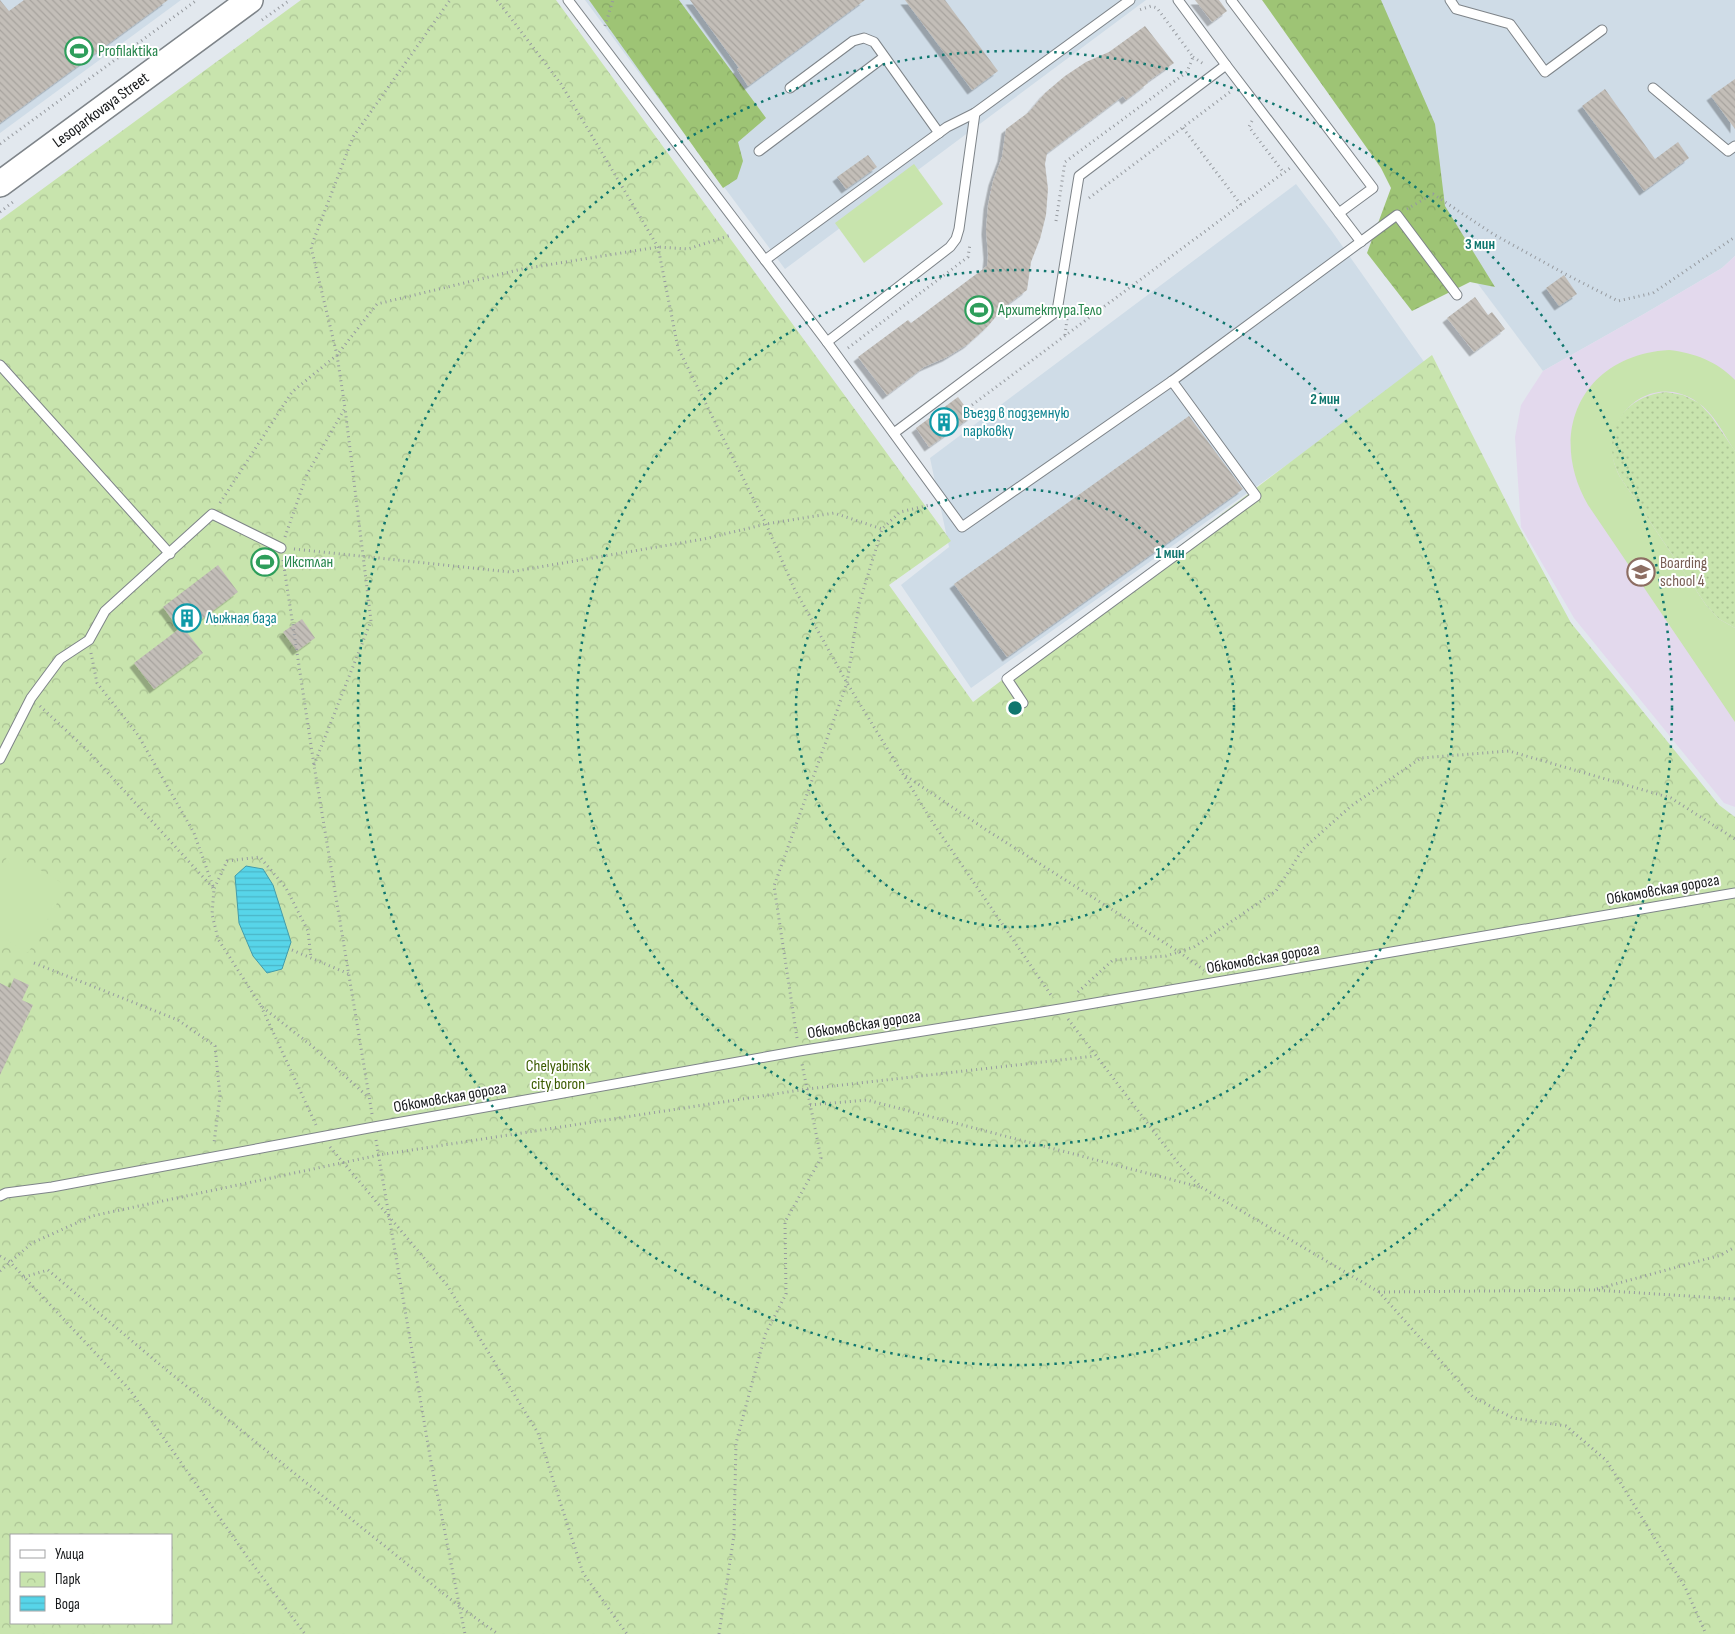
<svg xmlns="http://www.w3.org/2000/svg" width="1735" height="1634" font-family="'Sofia Sans Condensed',sans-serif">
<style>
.built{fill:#cfdce7}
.education{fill:#e3d9ed}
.grass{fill:url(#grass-dots)}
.forest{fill:url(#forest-crowns)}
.park{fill:url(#park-crowns);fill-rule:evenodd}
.garden{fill:#c8e4ad}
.water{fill:url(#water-rules);stroke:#439cab}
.building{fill:url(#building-back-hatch);filter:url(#shadow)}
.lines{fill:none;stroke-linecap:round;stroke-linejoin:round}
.lane-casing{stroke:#7e8489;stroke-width:11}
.secondary-casing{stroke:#7e8489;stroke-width:28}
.path{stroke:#969a9f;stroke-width:3;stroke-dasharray:1 4;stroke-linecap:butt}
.lane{stroke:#fff;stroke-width:9}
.secondary{stroke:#fff;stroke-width:25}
.ring{fill:none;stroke:#0f766e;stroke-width:2.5;stroke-dasharray:2.5 5}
.labels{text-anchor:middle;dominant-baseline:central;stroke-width:4;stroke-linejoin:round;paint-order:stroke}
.leisure-label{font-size:16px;fill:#27864d;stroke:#fff;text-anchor:start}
.street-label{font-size:16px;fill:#151719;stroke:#fff}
.culture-label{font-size:16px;fill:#0d838f;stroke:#fff;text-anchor:start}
.education-label{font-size:16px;fill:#785e54;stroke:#fff;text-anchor:start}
.park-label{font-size:16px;fill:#3b5b00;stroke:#fff}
.centre{fill:#0f766e;stroke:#fff;stroke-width:2.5}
.ring-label{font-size:15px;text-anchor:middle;font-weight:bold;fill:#0f766e;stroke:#fff;stroke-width:4;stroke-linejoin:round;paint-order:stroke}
</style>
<defs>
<pattern id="grass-dots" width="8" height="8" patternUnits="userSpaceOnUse" patternTransform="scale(1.25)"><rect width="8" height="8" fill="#c8e4ad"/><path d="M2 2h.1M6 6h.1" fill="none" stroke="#abc394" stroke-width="1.8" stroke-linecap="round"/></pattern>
<pattern id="forest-crowns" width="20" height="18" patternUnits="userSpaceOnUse" patternTransform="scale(1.25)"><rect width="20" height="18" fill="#9ec475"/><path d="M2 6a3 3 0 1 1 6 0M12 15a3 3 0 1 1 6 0" fill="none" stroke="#87a865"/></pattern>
<pattern id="park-crowns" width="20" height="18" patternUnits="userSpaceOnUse" patternTransform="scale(1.25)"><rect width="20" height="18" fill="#c8e4ad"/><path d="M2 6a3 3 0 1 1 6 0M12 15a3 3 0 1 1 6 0" fill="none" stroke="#abc394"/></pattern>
<pattern id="water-rules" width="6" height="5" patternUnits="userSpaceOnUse" patternTransform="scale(1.25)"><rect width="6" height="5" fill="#57d5e9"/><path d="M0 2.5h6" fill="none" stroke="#4bb6c7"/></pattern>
<pattern id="building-back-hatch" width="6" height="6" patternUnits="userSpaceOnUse" patternTransform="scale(1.25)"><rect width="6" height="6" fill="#c3beb8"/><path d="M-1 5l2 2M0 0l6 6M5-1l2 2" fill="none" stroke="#a7a39e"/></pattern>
<filter id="shadow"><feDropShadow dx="-4.5" dy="4.5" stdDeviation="0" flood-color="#0004"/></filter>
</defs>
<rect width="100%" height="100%" fill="#e2e8ee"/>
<g class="built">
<path d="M0,0H181L0,133Z"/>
<path d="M585,0H1146L785,269Z"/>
<path d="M1269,0H1735V256L1722,268L1644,314L1543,371L1428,217Z"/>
<path d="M1296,184L1331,230L1427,366L971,688L901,585L949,547L930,458Z"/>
</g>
<path class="education" d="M1735,256V807L1724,803L1574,618L1521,527L1515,437L1521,405L1543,371L1644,314L1722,268Z"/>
<path class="grass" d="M1666,392L1683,395L1699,403L1711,416L1735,451V628L1719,619L1706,605L1620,477C1598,437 1621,396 1666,392Z"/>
<g class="forest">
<path d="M589,0H679L766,118L738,142L743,161L737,179L723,188Z"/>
<path d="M1262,0H1381L1435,124L1445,206L1495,287L1470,282L1412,311L1367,253L1391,188L1381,168Z"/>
</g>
<path class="park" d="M301,0H556L951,541L889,585L973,702L1432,355L1518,525L1571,623L1719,805L1735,817V1634H0V220ZM11,1535H171V1623H11Z"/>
<g class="garden">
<path d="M914,164L943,204L864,263L835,223Z"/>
<path d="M1669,350C1694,353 1717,361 1735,380V451C1724,435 1714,413 1697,402C1648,368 1591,424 1620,477L1706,605L1719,619L1735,628V722L1588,505C1546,432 1583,355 1669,350Z"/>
<path d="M10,852L67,886L28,953L0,936V869Z"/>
</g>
<path class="water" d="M246,866L263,869L273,885L291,942L282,969L267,973L253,956L239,923L235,876Z"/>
<g class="building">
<path d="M0,0L9,11L24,0H168L0,123Z"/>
<path d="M690,0H865L748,86L737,69L739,68Z"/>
<path d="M905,0H945L998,71L972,90Z"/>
<path d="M1195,0H1219L1227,11L1212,22Z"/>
<path d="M1145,26L1174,63L1147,82L1148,83L1126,100L1123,96L1047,153L1045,164L1048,189L1046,215L1040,239L1031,262L1027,290L1004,307L988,326L968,344L947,357L924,367L887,395L858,357L908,320L911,323L987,266L988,255L986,230L988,205L993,181L1002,157L1006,129L1029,112L1045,93L1065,76L1086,62L1109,52Z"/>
<path d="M1735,79V129L1711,96Z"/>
<path d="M1605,89L1655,159L1678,142L1689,158L1644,191L1582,106Z"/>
<path d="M868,155L877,167L846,189L837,177Z"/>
<path d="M1564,275L1577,294L1559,306L1546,288Z"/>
<path d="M1475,297L1488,315L1492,312L1505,329L1474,352L1447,318Z"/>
<path d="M958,397L972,416L929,447L916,428Z"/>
<path d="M1189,416L1243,489L1007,657L954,584Z"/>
<path d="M218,565L238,592L186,631L203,653L154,689L134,663L179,629L163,607Z"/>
<path d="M302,619L315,638L297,651L283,632Z"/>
<path d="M14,978L29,985L22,1000L33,1005L0,1075V983L10,988Z"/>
</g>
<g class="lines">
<g class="lane-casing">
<g id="lane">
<path d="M568,0L827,342L962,527L1172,381L1397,215L1457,295"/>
<path d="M1178,0L1226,65"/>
<path d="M1231,0L1373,188L1339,213"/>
<path d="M1450,0L1456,9L1510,24L1545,72L1602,30"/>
<path d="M790,88L853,41L864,38L874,42L939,133"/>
<path d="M1653,88L1728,151L1735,146"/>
<path d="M759,151L884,57"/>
<path d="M765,260L947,127L975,113L1130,0"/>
<path d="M827,342L950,247L956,239L959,229L975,113"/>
<path d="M0,365L170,554"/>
<path d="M894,433L1057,311L1079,176L1226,65L1361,242"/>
<path d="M1023,703L1007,679L1256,496L1172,381"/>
<path d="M0,759L31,698L60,659L89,640L105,611L212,514L281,548"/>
<path d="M0,1196L6,1193L52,1187L374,1127L799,1051L1060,1009L1735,893"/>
</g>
</g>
<g class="secondary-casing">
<g id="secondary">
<path id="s1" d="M0,184L250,0"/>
</g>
</g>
<g class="path">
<path d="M497,0L561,84L658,247L678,348L766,524L794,588L847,683L933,823L1053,998"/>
<path d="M262,20L290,0"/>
<path d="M605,26L613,0"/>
<path d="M1193,57L1205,65"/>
<path d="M1252,121L1249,127L1284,173"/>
<path d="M1183,128L1241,205"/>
<path d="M0,144L197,0"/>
<path d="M1089,198L1230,92"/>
<path d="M1407,209L1433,194L1493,234L1567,275L1618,301L1653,293L1735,237"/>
<path d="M0,212L13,202"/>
<path d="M1056,221L1065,162L1187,72L1193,57L1157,8L1151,6L1139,10"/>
<path d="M1065,335L1067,319"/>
<path d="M848,348L968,257L970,244"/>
<path d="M968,408L1290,168"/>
<path d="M220,503L292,392L337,355L311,247L353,137L450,0"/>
<path d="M285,537L307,474L345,408L337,355L377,304L522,269L658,247L688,249L731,235"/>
<path d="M294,549L510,572L704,539L766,524L834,513L882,529"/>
<path d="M283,560L314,765L372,1114"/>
<path d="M91,653L97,683L138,735L194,833L214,889L227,861L260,857L286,888L308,931L311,958"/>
<path d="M40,706L85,748L214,889L212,914L218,939L261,1006L312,1046L368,1097"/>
<path d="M314,765L371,621L345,408"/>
<path d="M906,776L988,831L1179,952L1204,970"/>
<path d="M292,950L349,974"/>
<path d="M34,963L178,1020L215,1046L220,1096L214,1143"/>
<path d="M1078,992L1113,960L1166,956L1194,947L1276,891L1303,849L1351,806L1421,758L1509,751L1671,798L1735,839"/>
<path d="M261,1006L316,1125"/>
<path d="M1068,1019L1178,1163L1201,1187L1379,1292L1473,1397L1513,1418L1566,1426L1607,1461L1685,1587L1706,1634"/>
<path d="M797,1038L774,886L847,683L859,604L882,529L900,512L930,505"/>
<path d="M810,1105L867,1100L1200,1187"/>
<path d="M376,1140L431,1462L465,1634"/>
<path d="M330,1147L447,1285L538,1433L583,1573L627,1634"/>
<path d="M0,1256L10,1262L130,1390L248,1558L305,1634"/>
<path d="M0,1271L32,1243L92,1216L379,1155L807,1089L1095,1056"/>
<path d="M24,1277L48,1270L164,1368L459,1606L498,1634"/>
<path d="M1597,1289L1721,1255L1735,1247"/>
<path d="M1379,1292L1594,1290L1735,1299"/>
<path d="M719,1634L734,1535L736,1443L765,1335L786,1294L785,1222L821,1158L802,1064"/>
</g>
<use href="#lane" class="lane"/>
<use href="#secondary" class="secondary"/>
</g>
<g class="ring">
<circle cx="1015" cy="708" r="219"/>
<circle cx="1015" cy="708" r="438"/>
<circle cx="1015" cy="708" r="657"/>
</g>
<defs>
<g id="stadium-ring" transform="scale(1.4375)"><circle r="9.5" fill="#fff" stroke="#2e9e5b" stroke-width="1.5"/><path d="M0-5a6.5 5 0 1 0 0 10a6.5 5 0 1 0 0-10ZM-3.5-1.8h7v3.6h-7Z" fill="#2e9e5b"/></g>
<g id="building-ring" transform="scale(1.4375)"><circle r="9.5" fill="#fff" stroke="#0f9aa8" stroke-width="1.5"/><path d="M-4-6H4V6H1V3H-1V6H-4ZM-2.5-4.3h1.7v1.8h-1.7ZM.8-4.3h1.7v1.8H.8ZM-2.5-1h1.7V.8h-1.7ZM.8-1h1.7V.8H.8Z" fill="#0f9aa8"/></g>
<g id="school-ring" transform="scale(1.4375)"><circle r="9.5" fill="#fff" stroke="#8d6e63" stroke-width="1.5"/><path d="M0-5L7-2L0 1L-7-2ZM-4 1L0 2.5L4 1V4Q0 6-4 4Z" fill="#8d6e63"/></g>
</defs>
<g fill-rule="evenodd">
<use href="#stadium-ring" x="79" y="51"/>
<use href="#stadium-ring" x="979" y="310"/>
<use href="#building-ring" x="944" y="422"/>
<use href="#stadium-ring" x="265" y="562"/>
<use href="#school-ring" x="1641" y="572"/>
<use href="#building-ring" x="187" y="618"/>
</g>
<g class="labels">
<g class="leisure-label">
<text x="98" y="51">Profilaktika</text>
<text x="998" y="310">Архитектура.Тело</text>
<text x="284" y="562">Икстлан</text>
</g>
<g class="street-label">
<text stroke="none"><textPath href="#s1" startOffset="125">Lesoparkovaya Street</textPath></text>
<text transform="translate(1663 890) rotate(-10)">Обкомовская дорога</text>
<text transform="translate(1263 959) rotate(-10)">Обкомовская дорога</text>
<text transform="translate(864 1025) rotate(-9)">Обкомовская дорога</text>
<text transform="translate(450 1098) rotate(-10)">Обкомовская дорога</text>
</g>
<g class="culture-label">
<text x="963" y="413">Въезд в подземную<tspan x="963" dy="18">парковку</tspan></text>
<text x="206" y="618">Лыжная база</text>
</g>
<g class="education-label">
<text x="1660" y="563">Boarding<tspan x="1660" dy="18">school 4</tspan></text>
</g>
<g class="park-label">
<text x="558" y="1066">Chelyabinsk<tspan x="558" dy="18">city boron</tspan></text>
</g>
</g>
<circle cx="1015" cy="708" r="8" class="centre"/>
<g class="ring-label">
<text x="1480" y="249">3 мин</text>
<text x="1325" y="404">2 мин</text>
<text x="1170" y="558">1 мин</text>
</g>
<rect x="10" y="1534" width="162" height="90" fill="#ffffff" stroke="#a1a2a3"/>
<rect x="20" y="1550" width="25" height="8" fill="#ffffff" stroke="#a1a2a3"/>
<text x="55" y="1559" font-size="15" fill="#151719">Улица</text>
<rect x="20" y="1572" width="25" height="15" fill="url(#park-crowns)" stroke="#a1a2a3"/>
<text x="55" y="1584" font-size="15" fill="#151719">Парк</text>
<rect x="20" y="1596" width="25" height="15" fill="url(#water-rules)" stroke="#a1a2a3"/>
<text x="55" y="1609" font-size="15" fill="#151719">Вода</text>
</svg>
